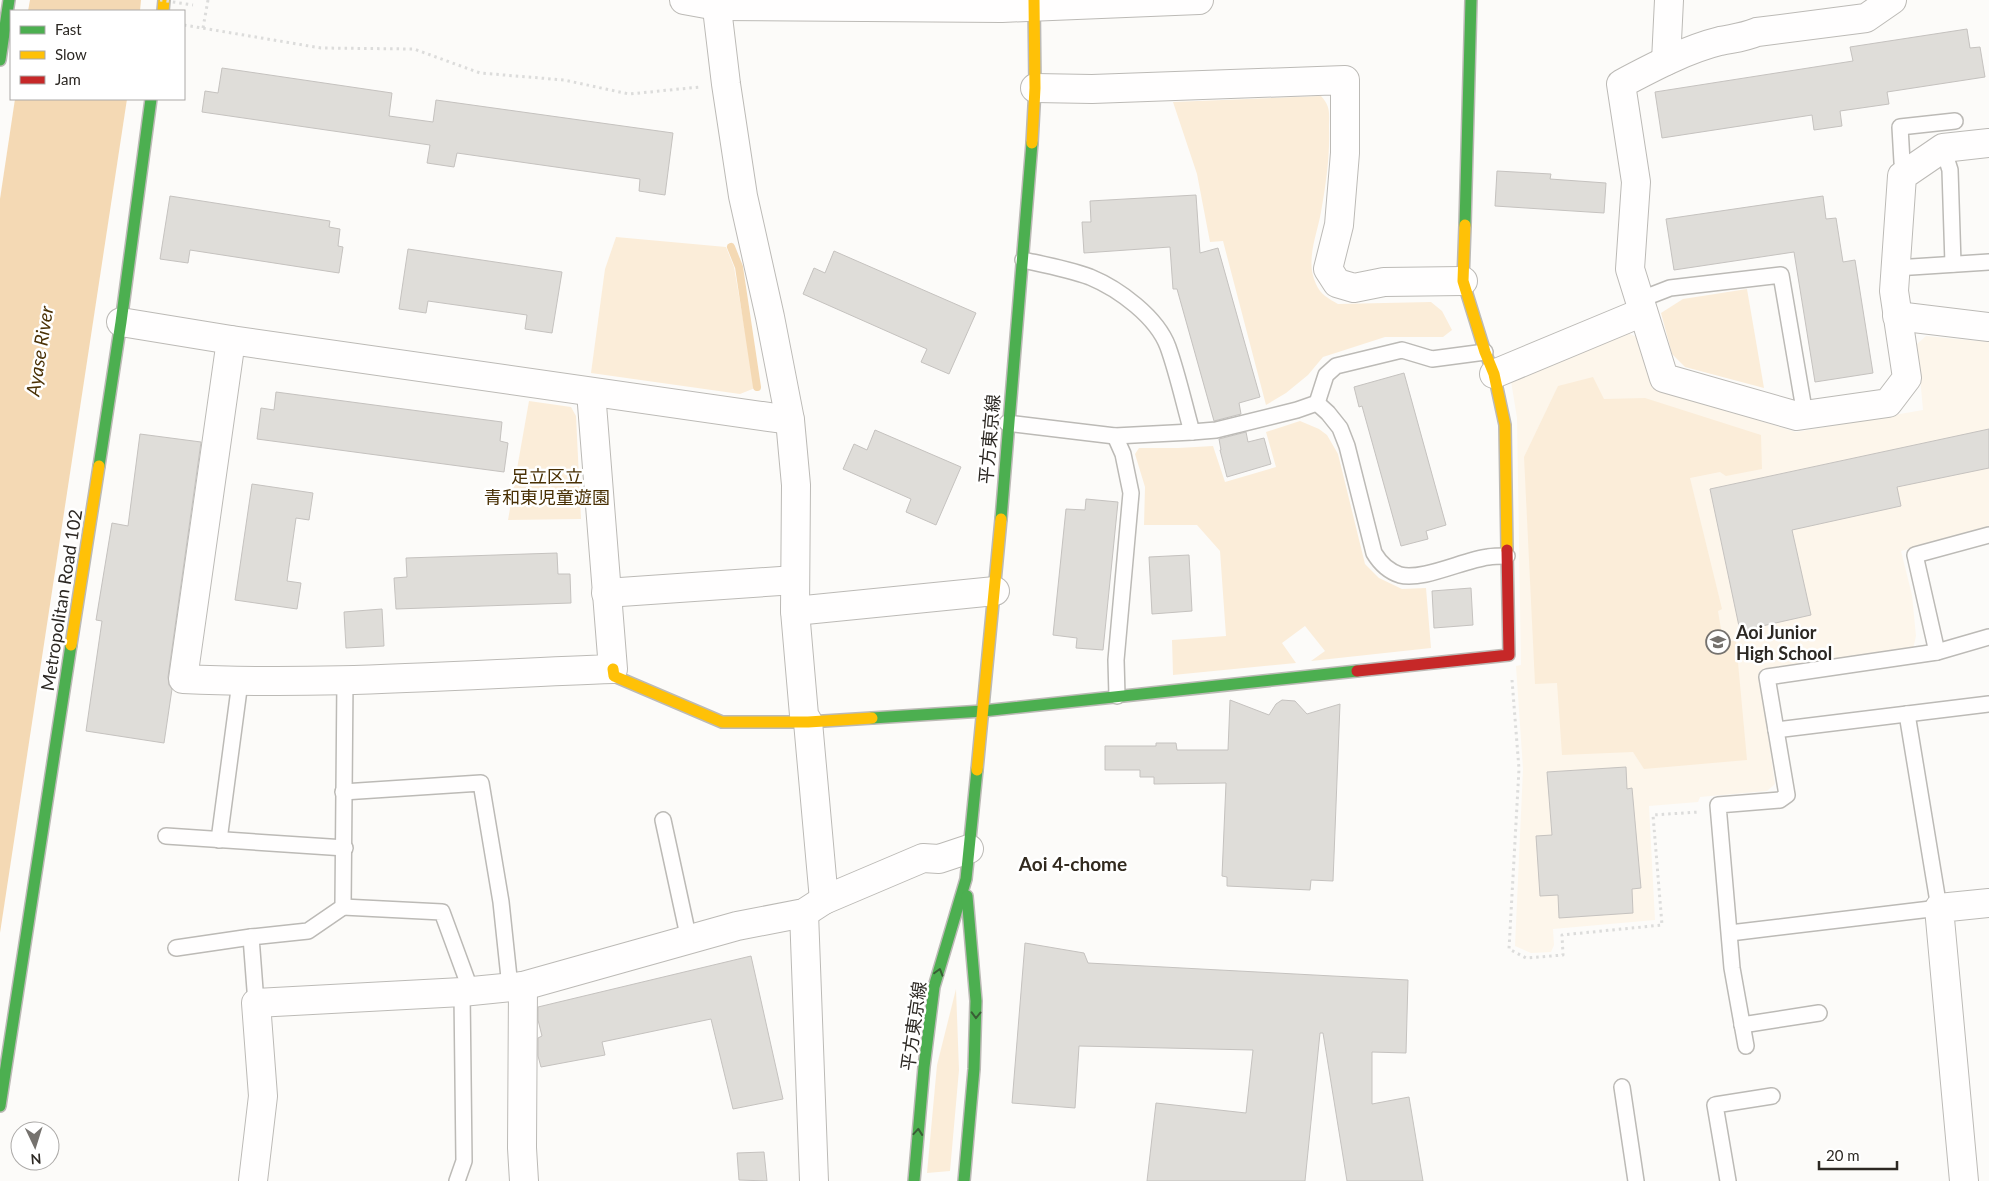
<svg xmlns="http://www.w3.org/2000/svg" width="1989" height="1181" font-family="Lato,'Noto Sans JP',sans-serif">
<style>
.built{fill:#fdf6eb}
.green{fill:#fbedd9}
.water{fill:#f4d9b4}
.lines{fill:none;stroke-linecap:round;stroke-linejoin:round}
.stream{stroke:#f4d9b4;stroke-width:8}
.building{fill:#dfddd9;stroke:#c5c2bf}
.lane-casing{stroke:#bcbab6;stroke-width:18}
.street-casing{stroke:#bcbab6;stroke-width:30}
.fast-casing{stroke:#bcbab6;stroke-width:14}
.slow-casing{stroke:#bcbab6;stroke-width:14}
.jam-casing{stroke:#bcbab6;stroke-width:14}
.path{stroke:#dcdcdb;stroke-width:3;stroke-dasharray:2.5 4;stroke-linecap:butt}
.lane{stroke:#fffefe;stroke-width:15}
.street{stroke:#fffefe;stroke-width:28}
.fast{stroke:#4caf50;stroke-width:11}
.slow{stroke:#ffc107;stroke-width:11}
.jam{stroke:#c62828;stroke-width:11}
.path-bridge{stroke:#dcdcdb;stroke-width:3;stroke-dasharray:2.5 4;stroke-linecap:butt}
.oneway{stroke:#395e35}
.labels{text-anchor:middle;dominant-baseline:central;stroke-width:5;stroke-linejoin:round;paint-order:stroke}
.street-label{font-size:18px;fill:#2c2823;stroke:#fff}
.park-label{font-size:18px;fill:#493004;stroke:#fff}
.poi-label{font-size:18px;font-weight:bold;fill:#2c2823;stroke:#fff;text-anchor:start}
.water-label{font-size:19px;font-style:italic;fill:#4a3105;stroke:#fff}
.neighbourhood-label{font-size:19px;font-weight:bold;fill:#322a1f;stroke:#fff}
</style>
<rect width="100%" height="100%" fill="#fcfbf9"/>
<path class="built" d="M1627,333L1637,337L1653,388L1796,432L1923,410L1917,344L1926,336L1989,342V527L1901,551L1912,595L1916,636L1913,649L1759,671L1775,784L1767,791L1700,797L1698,802L1649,806L1655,920L1553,929L1554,945L1551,952L1531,953L1515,946L1523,769L1516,666L1521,665L1517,418L1511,381Z"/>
<g class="green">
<path d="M1321,96C1331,107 1329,113 1329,128C1330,156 1326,184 1321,212C1317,235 1305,261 1316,284C1320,294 1329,299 1338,304L1431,302L1442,311L1452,330L1443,337H1385L1323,357L1308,375L1286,393L1266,405L1223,241L1210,242L1197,174L1173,102Z"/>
<path d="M616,237L726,247L734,267L755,388L740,394L591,373L605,269Z"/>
<path d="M1747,289L1764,388L1685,367L1672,354L1661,313L1683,299Z"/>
<path d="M1593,377L1604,399L1645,398L1761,435L1762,469L1726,476L1720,472L1690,478L1722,609L1718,611L1723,641H1736L1747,760L1644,769L1633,752L1562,755L1557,683L1535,684L1524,457L1558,386Z"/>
<path d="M529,401L571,407L576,416L581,519L508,520Z"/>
<path d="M1300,421L1319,429L1327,435L1338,454L1365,564L1379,578L1402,589L1426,588L1431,648L1311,661L1325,651L1305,626L1282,643L1296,663L1173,675L1172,640L1226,636L1220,551L1197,525H1144L1145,487L1135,454L1139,448H1178L1213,446L1225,482L1276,467L1266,432Z"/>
<path d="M956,989L959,1070L950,1171L927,1173L937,1065Z"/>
</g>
<g class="water">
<path d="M30,0H141L140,11H28Z"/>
<path d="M15,99H127L0,933V199Z"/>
</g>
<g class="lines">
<path class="stream" d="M731,247L739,267L757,387"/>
</g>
<g class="building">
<path d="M1967,29L1970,48L1980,47L1985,77L1887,92L1889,104L1840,111L1842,126L1814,130L1812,115L1662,138L1655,92L1853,61L1850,47Z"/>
<path d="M222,68L392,93L389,116L433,122L436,100L673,133L665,195L639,191L640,179L457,153L454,167L427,163L430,145L202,112L205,91L218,93Z"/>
<path d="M1497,171L1551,174L1550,179L1606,183L1604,213L1495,206Z"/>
<path d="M1196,195L1200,253L1218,248L1260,397L1239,403L1241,414L1214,421L1177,289H1173L1170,247L1084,253L1082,222H1091L1090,201Z"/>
<path d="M170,196L330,221L329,227L340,229L338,246L343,247L339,273L190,250L188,263L160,259Z"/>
<path d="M1823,196L1826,219L1836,218L1843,262L1855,260L1873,373L1815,382L1794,252L1674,270L1666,219Z"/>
<path d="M408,249L562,272L552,333L525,329L527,315L428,301L426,313L399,309Z"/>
<path d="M834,251L976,313L949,374L921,362L927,349L803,294L814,268L825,273Z"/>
<path d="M1404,373L1446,525L1426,531L1428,539L1401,546L1362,406L1359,407L1354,387Z"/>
<path d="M276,392L502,422L500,441L508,443L504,472L257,439L261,408L274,410Z"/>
<path d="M1989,429V468L1897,487L1901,506L1792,530L1811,615L1740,631L1710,489Z"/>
<path d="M875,430L961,467L936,525L906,512L911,499L843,469L854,444L867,450Z"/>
<path d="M1246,432L1248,442L1264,438L1271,464L1227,477L1220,450H1221L1219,439Z"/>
<path d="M140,434L201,442L168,677L169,685L172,689L164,743L86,731L102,621L96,620L112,523L128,526Z"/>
<path d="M252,484L313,493L309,520L296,518L287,581L301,583L297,609L235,600Z"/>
<path d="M1086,499L1118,502L1103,650L1076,648L1077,638L1053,635L1066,509L1085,510Z"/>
<path d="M557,553L558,574H570L571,603L396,609L394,578L407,577L406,558Z"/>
<path d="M1189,555L1192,611L1152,614L1149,557Z"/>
<path d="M1471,588L1473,625L1434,628L1432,591Z"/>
<path d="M382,609L384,646L346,648L344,612Z"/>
<path d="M1230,700L1269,715L1276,704L1282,700L1295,701L1307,714L1340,704L1333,881L1311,880L1310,890L1227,886V877L1222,876L1226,783L1154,784V777H1140V770H1105V746H1156V743H1176L1177,750H1228Z"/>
<path d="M1626,767L1627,789L1632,788L1641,888L1632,889L1633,913L1559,918L1558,895L1540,896L1536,836L1552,835L1547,772Z"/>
<path d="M1025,943L1084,953L1088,963L1408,980L1406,1053L1372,1052V1104L1409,1097L1423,1181H1347L1323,1033H1320L1305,1181H1147L1156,1103L1246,1113L1253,1050L1079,1046L1075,1108L1012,1103Z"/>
<path d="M751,956L783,1099L733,1109L711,1019L602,1042L605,1055L541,1067L538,1056V1038L542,1036L538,1020V1007Z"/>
<path d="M764,1152L767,1181L739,1180L737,1153Z"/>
</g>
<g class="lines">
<g class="lane-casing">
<g id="lane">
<path d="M1943,148L1950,170L1953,264"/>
<path d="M1908,172L1902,162L1900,127L1955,121"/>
<path d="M1023,260C1046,265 1068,269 1090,277C1119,289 1157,317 1168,347C1178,375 1184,404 1192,432"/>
<path d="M1896,268L1989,262"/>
<path d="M1639,300L1670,288L1781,275L1805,415"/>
<path d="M1317,403L1328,413L1340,428L1347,446L1374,553C1380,563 1388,571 1400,575C1422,581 1464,560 1488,557C1494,556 1501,556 1507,556"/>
<path d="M1007,423L1115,436L1192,432L1216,430L1297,410L1317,403L1326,375L1336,366L1402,350L1432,359L1485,352"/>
<path d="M1115,436L1123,454L1131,493L1116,660L1117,696"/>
<path d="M1937,652L1915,555L1989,535"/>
<path d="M1776,730L1989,704"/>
<path d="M343,792L481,783L501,902L510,987"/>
<path d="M663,820L689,940"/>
<path d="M166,836L345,848"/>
<path d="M219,840L240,682"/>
<path d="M343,907L442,912L471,991"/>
<path d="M1730,933L1939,908L1907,714"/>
<path d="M176,948L251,937"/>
<path d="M256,1003L251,937L308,931L343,907L345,679"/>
<path d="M1742,1025L1819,1013"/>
<path d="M1746,1046L1732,968L1718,805L1780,800L1787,795L1767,677L1937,652L1989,637"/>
<path d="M1622,1087L1636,1181"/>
<path d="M457,1181L464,1161L462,992"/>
<path d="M1728,1181L1715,1105L1772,1096"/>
</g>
</g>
<g class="street-casing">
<g id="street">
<path d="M684,0L717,6L1002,8L1199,0"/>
<path d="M716,0L726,84L743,196L770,317L790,420L796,485L795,611L804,715L808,722L824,900"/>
<path d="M1892,0L1866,18L1757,32C1742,38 1734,38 1720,41C1687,49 1651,68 1621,84L1636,182L1630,269L1664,378L1797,416L1888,403L1907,378L1894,291L1902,176L1943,148L1989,143"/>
<path d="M1666,61L1669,0"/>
<path d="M1035,88L1092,89L1345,80V153L1339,225L1328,269L1337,283L1354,288L1384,282L1463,281"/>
<path d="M1897,316L1989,327"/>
<path d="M121,322L231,340L790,420"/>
<path d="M231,340L183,679C326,686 470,674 613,669L591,392"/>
<path d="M1494,374L1643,312"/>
<path d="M606,593L795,580"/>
<path d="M795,611L995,591"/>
<path d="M804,913L814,1181"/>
<path d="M523,986L522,1148L524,1181"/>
<path d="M253,1181L263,1096L256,1003L462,992L523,986L737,926L804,913L824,900L923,858L939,859L969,849"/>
<path d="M1964,1181L1939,908L1989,903"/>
</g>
</g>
<g class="fast-casing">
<g id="fast">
<path d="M0,60L9,0"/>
<path d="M1465,225L1471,0"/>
<path d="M99,466L121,322L151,99"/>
<path d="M1001,519L1032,143"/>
<path d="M872,718L983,711L1357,671"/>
<path d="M0,1106L71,645"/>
<path d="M914,1181L924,1067L934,987L966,879L977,770"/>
<path d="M964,1181L974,1069L976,1001L967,896"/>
</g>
</g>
<g class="slow-casing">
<g id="slow">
<path d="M163,11L164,0"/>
<path d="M1032,143L1035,88L1034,0"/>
<path d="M1465,225L1463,281L1485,352L1494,374L1505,425L1507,550"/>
<path d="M71,645L99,466"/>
<path d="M613,669L614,676L722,722H808L872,718"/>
<path d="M977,770L1001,519"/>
</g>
</g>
<g class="jam-casing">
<path id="jam" d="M1357,671L1509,655L1507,550"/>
</g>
<g class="path">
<path d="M184,25L321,48L414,49L480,73L564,80L629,94L700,87"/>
<path d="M203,28L208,0"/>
<path d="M1512,680L1519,769L1509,949L1526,958L1563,955L1562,935L1662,925L1653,815L1699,812"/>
</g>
<use href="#lane" class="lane"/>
<use href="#street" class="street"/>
<use href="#fast" class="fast"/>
<use href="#slow" class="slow"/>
<use href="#jam" class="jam"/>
<path class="path-bridge" d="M160,0L193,5"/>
</g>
<defs><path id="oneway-chevron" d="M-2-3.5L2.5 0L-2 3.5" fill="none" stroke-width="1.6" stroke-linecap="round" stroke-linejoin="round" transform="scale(1.25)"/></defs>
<g class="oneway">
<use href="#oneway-chevron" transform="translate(939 972) rotate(-74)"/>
<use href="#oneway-chevron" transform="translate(976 1015) rotate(91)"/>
<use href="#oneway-chevron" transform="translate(918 1132) rotate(-85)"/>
</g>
<defs>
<g id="school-ring" transform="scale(1.25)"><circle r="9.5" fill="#fff" stroke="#75726e" stroke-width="1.5"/><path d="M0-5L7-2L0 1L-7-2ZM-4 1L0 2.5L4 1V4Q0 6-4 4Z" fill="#75726e"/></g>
</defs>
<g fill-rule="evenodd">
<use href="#school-ring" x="1718" y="642"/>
</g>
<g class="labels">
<g class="street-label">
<text transform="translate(989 439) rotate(-85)">平方東京線</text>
<text transform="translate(61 600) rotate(-81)">Metropolitan Road 102</text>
<text transform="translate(913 1026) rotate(-82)">平方東京線</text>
</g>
<g class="park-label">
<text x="547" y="476">足立区立<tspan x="547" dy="21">青和東児童遊園</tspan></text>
</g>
<g class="poi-label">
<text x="1736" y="632">Aoi Junior<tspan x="1736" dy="21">High School</tspan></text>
</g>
<g class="water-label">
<text transform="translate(39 351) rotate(-81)">Ayase River</text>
</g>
<g class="neighbourhood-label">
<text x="1073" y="863">Aoi 4-chome</text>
</g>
</g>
<rect x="10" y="10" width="175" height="90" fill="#ffffff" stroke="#aba9a7"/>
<rect x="20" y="26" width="25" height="8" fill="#4caf50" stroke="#aba9a7"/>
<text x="55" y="35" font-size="15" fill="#2c2823">Fast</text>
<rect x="20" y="51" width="25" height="8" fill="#ffc107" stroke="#aba9a7"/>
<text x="55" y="60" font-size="15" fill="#2c2823">Slow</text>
<rect x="20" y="76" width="25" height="8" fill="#c62828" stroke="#aba9a7"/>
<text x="55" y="85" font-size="15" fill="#2c2823">Jam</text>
<g transform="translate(35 1146) rotate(176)"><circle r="24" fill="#ffffff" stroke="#aba9a7"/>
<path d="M0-4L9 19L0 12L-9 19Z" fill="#75726e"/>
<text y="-8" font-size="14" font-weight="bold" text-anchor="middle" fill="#2c2823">N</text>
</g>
<path d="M1819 1161v8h78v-8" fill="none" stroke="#2c2823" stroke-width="2.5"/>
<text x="1826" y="1161" font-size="15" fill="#2c2823" stroke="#ffffff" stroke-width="4" paint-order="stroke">20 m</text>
</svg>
